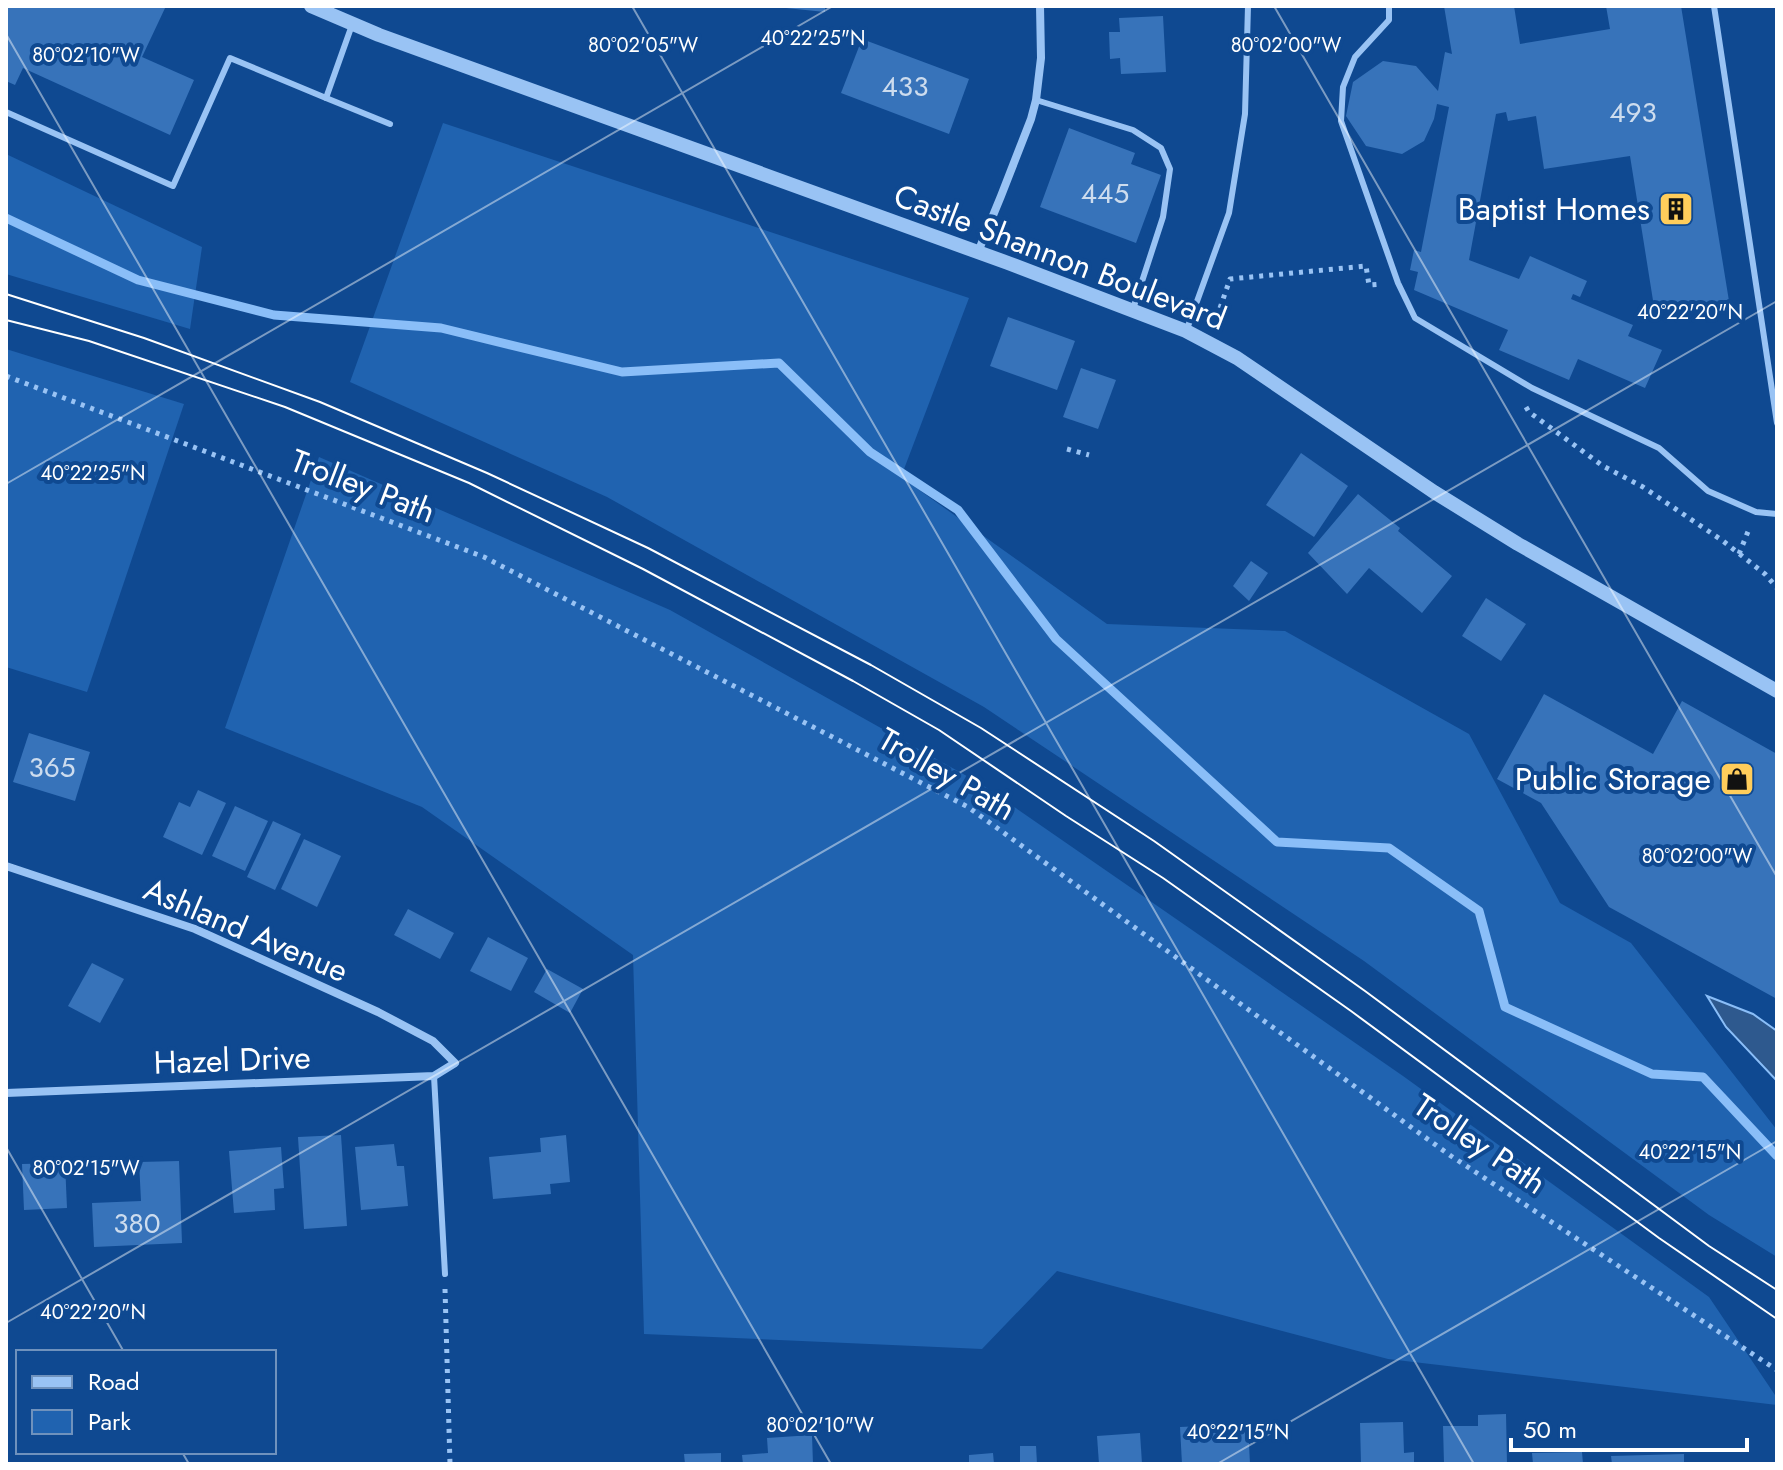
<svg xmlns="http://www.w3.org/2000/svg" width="1783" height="1470" font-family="Jost,sans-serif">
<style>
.green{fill:#2063b0}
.water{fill:#2e598e;stroke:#8abef8;stroke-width:2}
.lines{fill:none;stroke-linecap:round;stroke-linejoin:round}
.stream{stroke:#8abef8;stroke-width:9}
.building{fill:#3773ba}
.path{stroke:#99c3f4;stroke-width:5;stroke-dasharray:4 6;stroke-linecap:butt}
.service{stroke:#99c3f4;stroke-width:6}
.minor{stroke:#99c3f4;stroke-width:8}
.tertiary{stroke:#99c3f4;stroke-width:14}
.tram{stroke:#fff;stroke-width:2}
.ticks{fill:none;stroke:#fff;stroke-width:2;stroke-opacity:0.45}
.labels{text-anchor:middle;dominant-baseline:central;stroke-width:8;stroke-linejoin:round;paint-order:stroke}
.number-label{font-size:28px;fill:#cddcee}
.poi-label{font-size:32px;fill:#fff;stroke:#0f4991;text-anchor:end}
.street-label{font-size:32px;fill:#fff;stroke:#0f4991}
.ticks-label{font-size:20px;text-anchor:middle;fill:#fff;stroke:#0f4991;stroke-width:8;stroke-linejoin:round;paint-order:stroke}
</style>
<rect width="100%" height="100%" fill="#0f4991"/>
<g class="green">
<path d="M443,123L969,298L901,477L1107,624L1285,631L1469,734L1560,903L1631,943L1777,1130V1257L1709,1215L1364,961L984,707L607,497L350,382Z"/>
<path d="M6,154L202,247L190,329L6,274Z"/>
<path d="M6,349L184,404L87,692L6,667Z"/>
<path d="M319,457L670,610L981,784L1403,1076L1709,1297L1777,1398V1405L1388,1359L1057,1271L982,1349L644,1334L633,955L422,807L225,728Z"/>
</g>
<path class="water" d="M1707,996L1753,1014L1777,1031V1081L1726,1027Z"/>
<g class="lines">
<path class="stream" d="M6,218L138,280L274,315L441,328L622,372L779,363L870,452L958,510L1056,639L1277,842L1389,848L1479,911L1505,1007L1652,1074L1703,1077L1777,1156"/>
</g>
<g class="building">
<path d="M6,6H166L142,57L194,80L170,135L23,68L15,85L6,81Z"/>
<path d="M786,6H825V12L786,8Z"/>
<path d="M1444,6H1514L1520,44L1610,29L1606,6H1681L1729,301L1655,313L1630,156L1544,169L1536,116L1508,121L1506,112L1496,114L1469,260L1519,279L1530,256L1587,281L1580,297L1573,294L1571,299L1633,325L1628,336L1662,350L1645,388L1578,359L1569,380L1499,350L1508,330L1414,290L1418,272L1410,270L1414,250L1421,252L1449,107L1437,104L1434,119L1424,141L1402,154L1366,146L1346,116L1353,82L1383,61L1416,66L1438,91L1445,52L1452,54Z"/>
<path d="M1163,16L1166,72L1121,74L1120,58L1110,59L1109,32H1120L1119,18Z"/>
<path d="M862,39L969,79L949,134L841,93Z"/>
<path d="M1069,128L1135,153L1131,164L1161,175L1136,243L1040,207Z"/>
<path d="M1008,317L1075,341L1057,390L990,366Z"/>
<path d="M1081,368L1116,380L1098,429L1063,417Z"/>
<path d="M1301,453L1348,486L1314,537L1266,505Z"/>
<path d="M1358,494L1400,528L1398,531L1452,576L1422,613L1369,568L1347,594L1308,553Z"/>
<path d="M1251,561L1268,573L1249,601L1233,586Z"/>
<path d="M1486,598L1526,624L1501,661L1462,636Z"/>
<path d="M1544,694L1653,754L1682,701L1777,754V999L1609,907L1541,803L1497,779Z"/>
<path d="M29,733L90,752L75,801L13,782Z"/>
<path d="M198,790L226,803L202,855L163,837L179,802L190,807Z"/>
<path d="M235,806L268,821L245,871L212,856Z"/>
<path d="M273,821L301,834L275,890L247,877Z"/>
<path d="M304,839L341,856L317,907L281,889Z"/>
<path d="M408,909L454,933L440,959L394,935Z"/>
<path d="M488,937L528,958L511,991L470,971Z"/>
<path d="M92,963L124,979L100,1023L68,1006Z"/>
<path d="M547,969L583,989L570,1013L534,992Z"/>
<path d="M341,1135L347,1226L304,1229L298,1137Z"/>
<path d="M566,1135L570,1182L550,1184L551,1194L493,1199L489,1157L541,1152L540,1138Z"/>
<path d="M394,1144L397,1166H404L408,1206L361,1210L355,1147Z"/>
<path d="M281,1147L284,1188L274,1189L275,1210L234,1213L229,1151Z"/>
<path d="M179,1161L182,1243L94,1247L92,1203L141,1201L139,1162Z"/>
<path d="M65,1163L67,1208L24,1210L22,1164Z"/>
<path d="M1506,1414L1507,1464H1444L1443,1426H1478V1415Z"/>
<path d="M1403,1422L1404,1453L1414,1452V1464H1361L1360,1423Z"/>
<path d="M1248,1424L1250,1464H1182L1180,1427Z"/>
<path d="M1140,1433L1142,1464H1099L1097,1436Z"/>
<path d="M812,1435L813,1464H743L742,1455L768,1453L767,1438Z"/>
<path d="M1020,1446H1036L1037,1464H1020Z"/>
<path d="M1582,1452L1583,1464H1533L1532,1453Z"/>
<path d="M721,1453V1464H685L684,1454Z"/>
<path d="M993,1453L994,1464H969V1455Z"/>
<path d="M1684,1454V1464H1612L1611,1456Z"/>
</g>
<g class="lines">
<g class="path">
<path d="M1220,308L1230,279L1366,266L1369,285L1382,284"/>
<path d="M6,376L484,557L968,807L1451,1156L1777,1370"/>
<path d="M1526,407L1529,412L1603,466L1643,487L1723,541L1765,574L1777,588"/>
<path d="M1067,449L1089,455"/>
<path d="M1739,554L1749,529"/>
<path d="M445,1289L450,1464"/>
</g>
<g class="service">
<path d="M1389,6V20L1355,57L1343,87L1341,121L1398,283L1415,318L1532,388L1659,448L1708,491L1756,512L1777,514"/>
<path d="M1714,6L1777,423"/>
<path d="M326,98L390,124"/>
<path d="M1036,100L1133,130L1161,148L1170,169L1163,217L1133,309"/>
<path d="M6,112L173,186L230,58L326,98L352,25"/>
<path d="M1187,329L1229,213L1245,114L1248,6"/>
<path d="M434,1076L445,1274"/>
</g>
<g class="minor">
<path d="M978,252L1001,196L1031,119L1036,100L1041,58L1040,6"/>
<path d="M6,866L195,929L378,1012L433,1041L455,1063L434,1076L6,1093"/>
</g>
<path class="tertiary" d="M311,6L379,35L1008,263L1186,331L1237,358L1434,492L1518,544L1777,691"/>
<g class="tram">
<path d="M6,294L144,338L320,402L487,473L648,548L871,665L981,728L1154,841L1365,991L1709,1246L1777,1290"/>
<path d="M6,320L89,341L285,407L469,483L643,569L853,681L939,730L1066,816L1163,878L1351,1011L1659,1238L1777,1319"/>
</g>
</g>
<path class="ticks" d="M632,6L1474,1464M1274,6L1777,877M6,34L831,1464M6,484L833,6M6,1147L124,1352M6,1323L1777,301M182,1452L189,1464M1217,1464L1777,1141"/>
<defs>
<g id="building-square" transform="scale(1.8)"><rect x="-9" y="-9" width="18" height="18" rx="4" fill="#ffcd5b" stroke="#0f4991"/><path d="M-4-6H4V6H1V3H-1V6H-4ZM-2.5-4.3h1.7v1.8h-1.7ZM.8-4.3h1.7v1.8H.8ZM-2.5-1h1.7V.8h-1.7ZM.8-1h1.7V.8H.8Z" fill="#111"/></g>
<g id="shop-square" transform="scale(1.8)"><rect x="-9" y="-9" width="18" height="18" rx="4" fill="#ffcd5b" stroke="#0f4991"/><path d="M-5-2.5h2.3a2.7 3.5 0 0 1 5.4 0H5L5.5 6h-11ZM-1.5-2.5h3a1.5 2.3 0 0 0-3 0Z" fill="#111"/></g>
</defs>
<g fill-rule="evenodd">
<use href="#building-square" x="1676" y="209"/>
<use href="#shop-square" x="1737" y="779"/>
</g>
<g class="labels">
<g class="number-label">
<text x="905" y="86">433</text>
<text x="1633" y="112">493</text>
<text x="1105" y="193">445</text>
<text x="52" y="767">365</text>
<text x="137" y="1223">380</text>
</g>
<g class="poi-label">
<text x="1650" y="209">Baptist Homes</text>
<text x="1711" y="779">Public Storage</text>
</g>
<g class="street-label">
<text transform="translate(1060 257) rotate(21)">Castle Shannon Boulevard</text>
<text transform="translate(363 486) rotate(21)">Trolley Path</text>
<text transform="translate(947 774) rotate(30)">Trolley Path</text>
<text transform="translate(246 930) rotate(23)">Ashland Avenue</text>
<text transform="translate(232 1060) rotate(-2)">Hazel Drive</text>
<text transform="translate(1480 1144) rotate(34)">Trolley Path</text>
</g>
</g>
<g class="ticks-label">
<text x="813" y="45">40°22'25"N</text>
<text x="643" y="52">80°02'05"W</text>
<text x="1286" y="52">80°02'00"W</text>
<text x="86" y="62">80°02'10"W</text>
<text x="1690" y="319">40°22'20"N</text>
<text x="93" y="480">40°22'25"N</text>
<text x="1697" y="863">80°02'00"W</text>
<text x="1690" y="1159">40°22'15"N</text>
<text x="86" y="1175">80°02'15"W</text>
<text x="93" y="1319">40°22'20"N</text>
<text x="820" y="1432">80°02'10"W</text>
<text x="1238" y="1439">40°22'15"N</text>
</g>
<rect width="1783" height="1470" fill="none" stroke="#ffffff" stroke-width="16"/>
<rect x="16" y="1350" width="260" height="104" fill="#0f4991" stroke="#6f92bd" stroke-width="2"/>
<rect x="32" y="1376" width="40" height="12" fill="#99c3f4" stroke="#6f92bd" stroke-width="2"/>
<text x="88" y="1390" font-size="24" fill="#ffffff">Road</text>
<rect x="32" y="1410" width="40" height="24" fill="#2063b0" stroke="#6f92bd" stroke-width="2"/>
<text x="88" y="1430" font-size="24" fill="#ffffff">Park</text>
<path d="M1511 1438v12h236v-12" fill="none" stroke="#ffffff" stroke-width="4"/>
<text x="1523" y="1438" font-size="24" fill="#ffffff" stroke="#0f4991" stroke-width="6" paint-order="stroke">50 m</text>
</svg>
